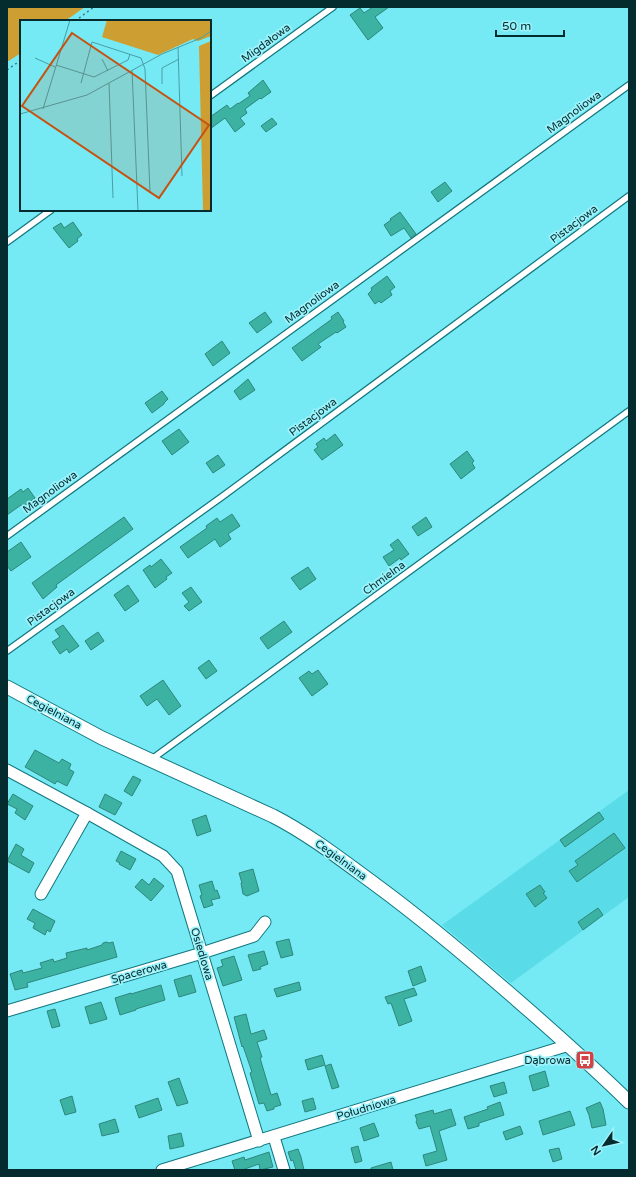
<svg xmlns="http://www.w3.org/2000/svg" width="636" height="1177" font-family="'Varela Round',sans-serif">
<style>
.built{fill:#59dce7}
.forest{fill:#cd9e31}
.building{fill:#3cb2a3;stroke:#2f877c}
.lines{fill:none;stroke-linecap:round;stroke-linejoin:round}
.service-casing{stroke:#12777f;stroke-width:8}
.minor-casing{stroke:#12777f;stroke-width:13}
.tertiary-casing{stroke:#12777f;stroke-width:15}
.path{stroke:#388288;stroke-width:1.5;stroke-dasharray:2 3;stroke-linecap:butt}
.service{stroke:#fff;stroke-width:5.5}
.minor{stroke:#fff;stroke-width:11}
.tertiary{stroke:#fff;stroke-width:13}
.labels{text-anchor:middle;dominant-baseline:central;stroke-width:3.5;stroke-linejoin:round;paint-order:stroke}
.street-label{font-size:11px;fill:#042b2e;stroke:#9cf3fb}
.poi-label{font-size:11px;fill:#042b2e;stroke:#9cf3fb;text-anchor:end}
.inset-road{fill:none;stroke:#489ea5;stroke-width:1}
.view{fill:#c65211;fill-opacity:0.15;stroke:#c65211;stroke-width:2}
.inset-edge{fill:none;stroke:#042b2e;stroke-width:2}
</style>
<rect width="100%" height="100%" fill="#76eaf4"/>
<path class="built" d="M629,790V897L511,983L442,925Z"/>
<path class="forest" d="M7,7H85L65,21H21V53L7,62Z"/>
<g class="building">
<path d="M373,7H389L375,17L383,28L368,40L350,15L360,8L364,13Z"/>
<path d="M263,80L271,92L261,99L260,98L245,109L247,113L240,118L245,124L235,132L225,118L210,129V117L227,105L230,109L238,103V104L250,96L248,93Z"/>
<path d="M272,118L277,124L266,132L261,126Z"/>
<path d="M445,182L452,191L438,202L431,192Z"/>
<path d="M400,212L416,234L411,238L404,228L391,236L384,225L391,220L390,219Z"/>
<path d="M73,222L82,235L77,239L78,241L69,248L53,228L61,223L64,228Z"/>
<path d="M387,276L395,287L390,291L392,295L381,303L379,301L375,304L368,294L372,290L371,288Z"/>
<path d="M265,312L272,322L257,333L249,323Z"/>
<path d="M338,312L344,321L343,322L346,327L337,333L336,332L318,344L321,347L302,361L292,348L332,319L331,317Z"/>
<path d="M222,341L230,353L213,366L205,354Z"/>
<path d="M248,379L255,390L240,400L234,391Z"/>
<path d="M162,391L168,399L164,403V404L152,413L145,403Z"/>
<path d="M179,429L189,442L172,455L162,441Z"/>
<path d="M335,434L343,445L322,460L314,450L318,447L316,444L324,438L326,441Z"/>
<path d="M467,451L474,461L472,463L475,468L461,479L450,464Z"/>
<path d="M218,455L225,465L213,473L206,463Z"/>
<path d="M28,488L35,498L23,507L21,505L7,515V499L21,489L23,492Z"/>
<path d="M232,514L240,526L228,534L231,539L220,547L215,539L188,558L180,547L207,528L206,526L217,518L220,522Z"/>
<path d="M124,517L133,529L56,585L57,587L43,599L32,583Z"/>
<path d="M426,517L432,527L418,536L412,527Z"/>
<path d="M398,539L409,554L401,560L400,558L389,566L383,557L394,550L390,545Z"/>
<path d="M21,542L31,557L11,571L7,566V552Z"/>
<path d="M161,559L172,573L166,577L167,579L155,588L143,570L150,565L151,567Z"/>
<path d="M308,567L316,579L300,590L291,578Z"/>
<path d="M128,585L139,601L125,611L114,595Z"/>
<path d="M191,587L202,602L189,611L184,606L189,602L182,593Z"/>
<path d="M284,621L292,632L268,649L260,638Z"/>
<path d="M63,625L79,646L69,653L67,649L60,654L52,642L60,637L55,630Z"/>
<path d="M98,632L104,641L91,650L85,641Z"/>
<path d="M209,660L217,671L206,679L198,668Z"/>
<path d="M318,670L328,684L312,696L299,678L309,671L312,674Z"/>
<path d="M163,680L181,706L169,715L157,699L147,706L140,696Z"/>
<path d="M35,750L59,763L62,759L71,764L69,769L74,772L67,786L57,781L55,784L25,767Z"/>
<path d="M133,776L141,780L132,796L124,791Z"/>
<path d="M13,794L33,806L25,820L15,813L17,809L7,804Z"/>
<path d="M105,794L122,803L115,815L99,807Z"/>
<path d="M599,812L604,819L565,847L560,840Z"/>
<path d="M206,815L211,831L197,836L192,820Z"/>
<path d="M614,833L625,848L577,882L569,871L578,865L575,861Z"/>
<path d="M16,844L24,849L21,855L34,863L29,873L7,861Z"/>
<path d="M121,851L136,859L130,870L119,864L120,863L116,861Z"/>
<path d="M253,869L259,891L247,896L243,894L241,883H242L239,873Z"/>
<path d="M154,878L164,886L151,901L135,887L142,879L149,885Z"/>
<path d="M212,881L215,891L217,890L220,898L211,900L213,905L204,908L200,896L202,895L199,885Z"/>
<path d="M540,885L545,892L543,893L547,898L535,907L526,894Z"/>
<path d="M598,908L603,915L583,930L578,922Z"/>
<path d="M33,909L55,921L50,932L47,930L45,935L33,928L35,923L27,919Z"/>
<path d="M289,939L293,955L281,958L276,942Z"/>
<path d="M106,942L109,943L113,942L117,957L27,983L28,987L15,990L10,974L22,970L23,973L42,968L40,963L53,959L54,962L67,958L66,953L87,948V950L102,945L103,943Z"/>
<path d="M264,951L268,964L260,967L261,969L253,971L248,955Z"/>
<path d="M234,956L242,980L223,986L217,968L223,966L221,960Z"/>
<path d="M421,966L426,981L413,986L408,971Z"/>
<path d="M191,975L196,992L179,997L174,980Z"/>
<path d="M299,982L301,990L277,997L274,989Z"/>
<path d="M161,985L165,1000L136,1009V1010L120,1015L115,998L131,993V994Z"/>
<path d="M414,988L417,995L404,999L412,1021L399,1026L391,1003L388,1004L385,997Z"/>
<path d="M101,1002L107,1019L90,1024L85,1007Z"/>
<path d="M55,1009L60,1026L52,1028L47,1011Z"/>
<path d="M246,1014L251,1034L264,1030L267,1039L257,1042L262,1057L260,1058L271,1095L277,1093L281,1105L274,1107V1109L267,1111L264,1103L259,1104L250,1073L252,1072L243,1046L242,1047L234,1017Z"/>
<path d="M322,1055L325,1065L308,1070L305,1060Z"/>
<path d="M331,1064L339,1087L332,1089L325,1066Z"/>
<path d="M545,1071L549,1086L533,1091L529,1076Z"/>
<path d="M179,1078L188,1103L177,1106L168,1082Z"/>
<path d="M504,1082L507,1093L494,1097L490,1086Z"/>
<path d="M72,1096L76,1112L65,1115L60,1100Z"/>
<path d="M158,1098L162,1110L139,1118L135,1106Z"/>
<path d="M313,1098L316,1109L305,1112L302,1101Z"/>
<path d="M500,1102L504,1115L479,1123V1126L468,1129L464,1117L488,1109L487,1107Z"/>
<path d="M600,1102L603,1109L606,1125L592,1128L589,1115L586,1108Z"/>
<path d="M451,1109L456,1125L439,1131L447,1160L426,1166L423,1155L437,1151L430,1126L419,1129L416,1122L417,1120L415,1115L433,1110L434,1114Z"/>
<path d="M570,1111L575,1125L543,1135L539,1121Z"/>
<path d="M115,1119L119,1132L102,1136L99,1124Z"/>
<path d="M374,1123L379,1136L364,1141L360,1128Z"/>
<path d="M520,1126L523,1134L506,1140L503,1132Z"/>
<path d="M181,1133L184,1146L170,1149L168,1136Z"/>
<path d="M358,1146L362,1161L355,1163L351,1148Z"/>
<path d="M559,1148L562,1159L553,1162L549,1150Z"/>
<path d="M298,1149L301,1157L304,1170H296L293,1160L291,1161L288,1152Z"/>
<path d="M269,1152L273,1167L260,1170L259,1164L242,1170H235L232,1161L244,1157L245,1160Z"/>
<path d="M391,1162L393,1170H371V1168Z"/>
</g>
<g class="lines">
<g class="service-casing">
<g id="service">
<path d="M210,96L333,7"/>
<path d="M7,242L51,210"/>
<path d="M7,536L629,85"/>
<path d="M7,651L223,496L629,196"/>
<path d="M152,759L629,411"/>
</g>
</g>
<g class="minor-casing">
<g id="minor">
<path d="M7,770L87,813L163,856L177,871L259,1141"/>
<path d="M41,894L87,813"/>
<path d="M7,1011L202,953L254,936L265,922"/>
<path d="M274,1137L284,1170"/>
<path d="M162,1170L569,1045"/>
</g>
</g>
<g class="tertiary-casing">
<path id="tertiary" d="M7,687L102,738L273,816C310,835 343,861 376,885C425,921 471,960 517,1000C555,1033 593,1067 629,1102"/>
</g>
<g class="path">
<path d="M75,21L94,7"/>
<path d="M7,70L21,60"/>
</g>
<use href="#service" class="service"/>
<use href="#minor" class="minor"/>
<use href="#tertiary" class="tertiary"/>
</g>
<defs>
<g id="bus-square" transform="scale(1)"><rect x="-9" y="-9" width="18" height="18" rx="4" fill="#d34346" stroke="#9cf3fb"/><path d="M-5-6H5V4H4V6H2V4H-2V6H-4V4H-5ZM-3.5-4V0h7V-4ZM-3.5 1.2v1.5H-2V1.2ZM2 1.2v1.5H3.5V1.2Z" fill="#fff"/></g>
</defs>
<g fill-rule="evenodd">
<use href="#bus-square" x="585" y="1060"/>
</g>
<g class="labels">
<g class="street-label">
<text transform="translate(266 43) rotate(-36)">Migdałowa</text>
<text transform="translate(574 112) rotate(-36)">Magnoliowa</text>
<text transform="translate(574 224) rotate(-37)">Pistacjowa</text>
<text transform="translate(312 302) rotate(-36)">Magnoliowa</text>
<text transform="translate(313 417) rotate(-37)">Pistacjowa</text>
<text transform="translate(50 492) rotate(-36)">Magnoliowa</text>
<text transform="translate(384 578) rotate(-36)">Chmielna</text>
<text transform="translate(51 607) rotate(-36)">Pistacjowa</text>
<text transform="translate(54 712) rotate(28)">Cegielniana</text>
<text transform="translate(341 860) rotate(36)">Cegielniana</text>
<text transform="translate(202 954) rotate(73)">Osiedlowa</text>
<text transform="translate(139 972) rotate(-16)">Spacerowa</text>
<text transform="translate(366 1108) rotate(-17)">Południowa</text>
</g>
<g class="poi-label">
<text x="571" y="1060">Dąbrowa</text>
</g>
</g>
<g transform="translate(20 20)">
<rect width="191" height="191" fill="#76eaf4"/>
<path d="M87,0H191V16L178,21L173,19L138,35L82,17ZM191,21V191H183L179,26Z" fill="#cd9e31"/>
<path class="inset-road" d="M158,27L162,156M15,38L35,47M82,39L88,51M36,45L74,57L108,40L110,34M112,50L118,191M61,63L72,22L121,38L125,49L130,173M89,63L93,178M142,64V48L159,39M23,89L50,0M0,94L67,75L142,34L181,18L191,11"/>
<path class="view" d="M52,13L189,105L139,178L2,86Z"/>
<rect width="191" height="191" class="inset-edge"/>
</g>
<rect width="636" height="1177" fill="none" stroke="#042b2e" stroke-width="16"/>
<g transform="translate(604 1145) rotate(236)" stroke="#9cf3fb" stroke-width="3" paint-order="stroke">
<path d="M0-3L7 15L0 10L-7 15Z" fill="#042b2e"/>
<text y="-6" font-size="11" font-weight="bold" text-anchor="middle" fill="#042b2e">N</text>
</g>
<path d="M496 30v6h68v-6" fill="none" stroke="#042b2e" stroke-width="2"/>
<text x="502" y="30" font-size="12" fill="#042b2e" stroke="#9cf3fb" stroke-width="3" paint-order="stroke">50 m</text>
</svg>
